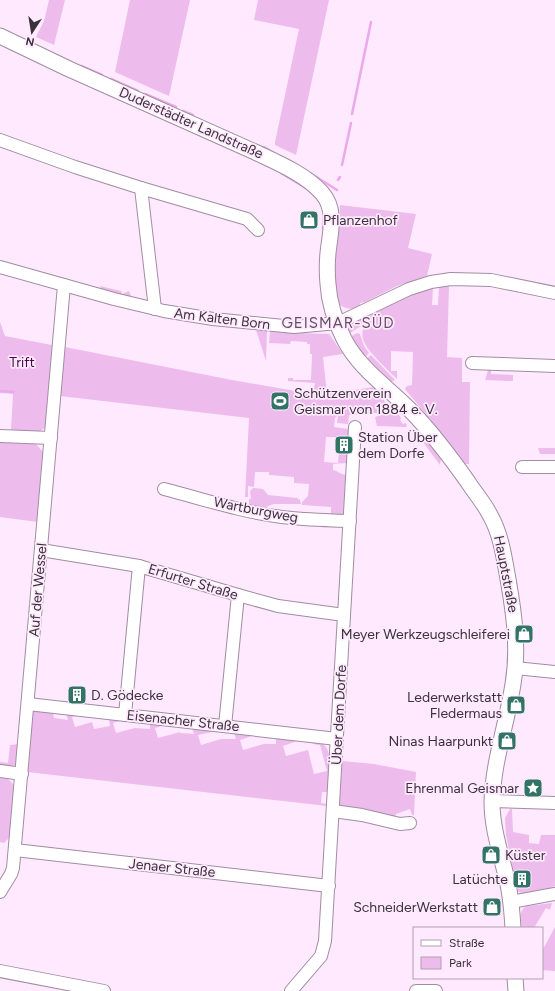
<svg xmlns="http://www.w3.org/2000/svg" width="555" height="991" font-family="Figtree,sans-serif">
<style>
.green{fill:#edbced;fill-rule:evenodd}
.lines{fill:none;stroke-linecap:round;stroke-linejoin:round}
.stream{stroke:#eba9eb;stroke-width:2.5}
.minor-casing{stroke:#a08da0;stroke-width:14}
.major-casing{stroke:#a08da0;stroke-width:17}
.minor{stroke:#fff;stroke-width:12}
.major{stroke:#fff;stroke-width:15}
.labels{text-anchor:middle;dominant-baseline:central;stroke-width:3.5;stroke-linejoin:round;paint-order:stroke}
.street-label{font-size:14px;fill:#3a323a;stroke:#ffe9fe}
.poi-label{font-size:14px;fill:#3a323a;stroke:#ffe9fe;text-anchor:end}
.park-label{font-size:14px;fill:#450a47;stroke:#ffe9fe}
.neighbourhood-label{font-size:15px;letter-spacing:1px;fill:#635163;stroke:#ffe9fe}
</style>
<rect width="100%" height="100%" fill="#ffe9fe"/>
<g class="green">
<path d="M49,0H65L54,45L36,37L44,21Z"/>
<path d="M130,0H190L169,96L115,72Z"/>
<path d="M258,0H329L296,155L275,145V142L299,29L254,20Z"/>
<path d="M340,205L416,214L408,248L432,254L427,276L397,286L365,302L360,303L361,308C351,310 345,309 337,303L333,291L336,231H339Z"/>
<path d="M100,286L121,291L122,294L129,291L132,298L102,291Z"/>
<path d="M449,286L447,357L462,358V382H470L469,464H465V465H464L435,425L405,389L407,386L412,385L413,352L391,351V371H397V379C387,369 370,354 364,342C360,333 364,322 370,316C378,307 420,291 433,288L432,305H438L439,287Z"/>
<path d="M365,316L361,326L350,333L347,332C349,321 356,320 365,316Z"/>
<path d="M0,322L5,336L52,345L46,427L39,432L11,430L13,394L0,393Z"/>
<path d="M256,330L267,331L266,361Z"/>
<path d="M270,332L329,334L343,354L323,357L327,394L374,387L386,403L385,409L379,413H374L349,415L348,424L337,423L338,415L335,418L334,427L348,429V442H342V449L347,450V463L333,464V470C338,471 340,474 346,475L343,516L331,517V507L302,505V502L308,496L309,484L294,483V477L269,475V472H255L254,487L248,486V497H245L249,418L60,396L65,347L232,380L313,394L315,383L288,381V378H293V380H311L312,354H310V344H307V342L291,341L290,344L269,343ZM326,437H340L338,463L324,462Z"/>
<path d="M357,333L360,334L364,346L369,353L363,359L348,338Z"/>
<path d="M371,355L395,380L389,383L364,361Z"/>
<path d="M489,367H491V374L513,375V381L485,380Z"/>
<path d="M390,408H394L401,418L400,420L403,424L405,423L407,425L406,427L377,426L375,417L386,413Z"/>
<path d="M429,437L441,458L440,465L423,442Z"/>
<path d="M0,442L36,444L44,453L38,522L0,517Z"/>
<path d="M538,448H555V454H540Z"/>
<path d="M253,488L263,489L268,495L297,498L300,500L301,504H274L263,508L249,505V499H251L250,491Z"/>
<path d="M35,710L53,712L54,718L68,720L66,713L79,715L72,717L75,727L92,722L94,729L110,726L109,718L132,721H120L113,723L116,733L135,728L150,729V722L177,726H162L155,728L158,738L180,732V733L194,734L192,728L212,730V732L198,735L201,745L221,739H236L234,733L255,735L240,740L243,750L264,744H276V738L297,740V741L283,746L286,756L308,750L314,774L327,771L320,745L313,744L314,742C318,742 322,742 325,746C333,753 328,781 328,792H322L321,803L327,804V806L27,772L32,714Z"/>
<path d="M19,744L15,765L11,767L0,766V762L8,763L10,745Z"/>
<path d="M342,761L374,764L416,772L414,815H412L410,809L396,814L395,819L345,808L339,806Z"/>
<path d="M0,776L8,779L14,785L10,836L8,839L4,843L0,842Z"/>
<path d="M510,809H512L513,832L529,835V843L539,844L541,835H555V886L551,888L524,894L517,891L506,835L505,818Z"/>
<path d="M552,903L550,910L546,908L534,928H522C521,920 518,910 527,906Z"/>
<path d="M555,927V971L542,970V951Z"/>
</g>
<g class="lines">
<g class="stream">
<path d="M81,66L102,75"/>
<path d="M111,79L138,91"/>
<path d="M145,94L176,107"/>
<path d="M183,111L193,115"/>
<path d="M352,114L371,22"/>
<path d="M264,147L274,153"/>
<path d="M342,165L351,123"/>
<path d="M281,173L306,188"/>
<path d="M310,173L337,190"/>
<path d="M338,180L340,177"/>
<path d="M323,228L324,217"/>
<path d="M0,391L14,392"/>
</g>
<g class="minor-casing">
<g id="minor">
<path d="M0,140L75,167L141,188L155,309"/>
<path d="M141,188L247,219L258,230"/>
<path d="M0,267L114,299L164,311L213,319L294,327L338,323L409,289L431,282L451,279L491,280L555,293"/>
<path d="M472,363L555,366"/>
<path d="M0,436L51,438"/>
<path d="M522,467H555"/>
<path d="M164,489C203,499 242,512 282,517C305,520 327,520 350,521"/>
<path d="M41,550L139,566L238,595L278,606L344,615"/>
<path d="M515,668L555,672"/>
<path d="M28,704L337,739"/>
<path d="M125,715L139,566"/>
<path d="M225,726L238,595"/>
<path d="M0,771L22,774"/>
<path d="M492,801L555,803"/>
<path d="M333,811L362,815L400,824L410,823"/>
<path d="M15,850L329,886"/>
<path d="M0,892L11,874L13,868L64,285"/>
<path d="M511,902L555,894"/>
<path d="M0,971L104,991"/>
<path d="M291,991L321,956L325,941L355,427"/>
<path d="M416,991H436"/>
</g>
</g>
<g class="major-casing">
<g id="major">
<path d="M0,36L69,69L255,152C278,163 305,174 322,193C337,210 330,233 328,253C327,263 327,274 328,284C329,302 336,323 344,339C360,370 389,388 413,413C433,434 451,458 468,482C475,493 484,503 490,515C501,534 504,557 508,579C514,613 519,649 513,684C507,723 493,762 492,802C492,829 501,854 507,880C511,896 512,912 513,928"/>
<path d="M515,978L516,991"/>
</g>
</g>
<use href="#minor" class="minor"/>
<use href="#major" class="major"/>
</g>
<defs>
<g id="shop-square" transform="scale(1)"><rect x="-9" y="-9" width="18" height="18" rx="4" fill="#317465" stroke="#ffe9fe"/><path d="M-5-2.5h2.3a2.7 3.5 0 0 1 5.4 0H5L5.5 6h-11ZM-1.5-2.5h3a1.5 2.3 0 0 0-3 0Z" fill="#fff"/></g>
<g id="stadium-square" transform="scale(1)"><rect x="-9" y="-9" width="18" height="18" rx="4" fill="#317465" stroke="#ffe9fe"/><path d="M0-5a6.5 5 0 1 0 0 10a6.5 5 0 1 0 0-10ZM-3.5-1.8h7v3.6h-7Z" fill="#fff"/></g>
<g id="building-square" transform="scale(1)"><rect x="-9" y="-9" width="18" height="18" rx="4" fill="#317465" stroke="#ffe9fe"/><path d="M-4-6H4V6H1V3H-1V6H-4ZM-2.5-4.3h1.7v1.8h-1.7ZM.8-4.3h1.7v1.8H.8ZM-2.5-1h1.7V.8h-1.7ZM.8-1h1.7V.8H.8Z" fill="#fff"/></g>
<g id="sight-square" transform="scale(1)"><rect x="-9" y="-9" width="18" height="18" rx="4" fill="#317465" stroke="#ffe9fe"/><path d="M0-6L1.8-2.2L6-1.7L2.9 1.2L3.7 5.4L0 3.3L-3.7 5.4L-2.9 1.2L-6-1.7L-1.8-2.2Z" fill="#fff"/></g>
</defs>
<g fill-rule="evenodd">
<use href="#shop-square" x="309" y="220"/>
<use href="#stadium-square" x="280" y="401"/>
<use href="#building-square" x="344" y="445"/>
<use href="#shop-square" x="524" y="634"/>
<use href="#building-square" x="77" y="695"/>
<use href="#shop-square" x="516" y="705"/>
<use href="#shop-square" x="507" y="741"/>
<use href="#sight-square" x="533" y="788"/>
<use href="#shop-square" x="491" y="855"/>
<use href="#building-square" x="522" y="879"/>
<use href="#shop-square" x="492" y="907"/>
</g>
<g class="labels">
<g class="street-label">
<text transform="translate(191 123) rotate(24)">Duderstädter Landstraße</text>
<text transform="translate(222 319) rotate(7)">Am Kalten Born</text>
<text transform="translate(256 510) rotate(11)">Wartburgweg</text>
<text transform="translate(506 574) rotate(79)">Hauptstraße</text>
<text transform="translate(193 582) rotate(17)">Erfurter Straße</text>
<text transform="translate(38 590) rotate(-85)">Auf der Wessel</text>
<text transform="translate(339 715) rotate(-87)">Über dem Dorfe</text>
<text transform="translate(183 721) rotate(6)">Eisenacher Straße</text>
<text transform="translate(172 868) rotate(6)">Jenaer Straße</text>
</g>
<g class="poi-label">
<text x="323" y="220" text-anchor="start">Pflanzenhof</text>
<text x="294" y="393" text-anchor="start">Schützenverein<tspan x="294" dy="16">Geismar von 1884 e. V.</tspan></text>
<text x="358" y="437" text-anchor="start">Station Über<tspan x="358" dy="16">dem Dorfe</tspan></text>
<text x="510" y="634">Meyer Werkzeugschleiferei</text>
<text x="91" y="695" text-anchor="start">D. Gödecke</text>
<text x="502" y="697">Lederwerkstatt<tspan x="502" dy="16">Fledermaus</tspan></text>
<text x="493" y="741">Ninas Haarpunkt</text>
<text x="519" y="788">Ehrenmal Geismar</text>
<text x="505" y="855" text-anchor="start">Küster</text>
<text x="508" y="879">Latüchte</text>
<text x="478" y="907">SchneiderWerkstatt</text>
</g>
<g class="park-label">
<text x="22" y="362">Trift</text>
</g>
<g class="neighbourhood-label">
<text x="338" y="323">GEISMAR-SÜD</text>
</g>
</g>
<rect x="413" y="927" width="130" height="52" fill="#ffe9fe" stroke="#b0a0b0"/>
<rect x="421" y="940" width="20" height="6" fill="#ffffff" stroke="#b0a0b0"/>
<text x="449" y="947" font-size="12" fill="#3a323a">Straße</text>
<rect x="421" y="957" width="20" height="12" fill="#edbced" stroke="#b0a0b0"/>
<text x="449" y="967" font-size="12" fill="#3a323a">Park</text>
<g transform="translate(32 32) rotate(192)" stroke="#ffe9fe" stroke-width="3" paint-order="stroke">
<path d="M0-3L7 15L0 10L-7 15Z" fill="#3a323a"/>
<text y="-6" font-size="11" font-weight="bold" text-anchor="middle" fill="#3a323a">N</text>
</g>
</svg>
